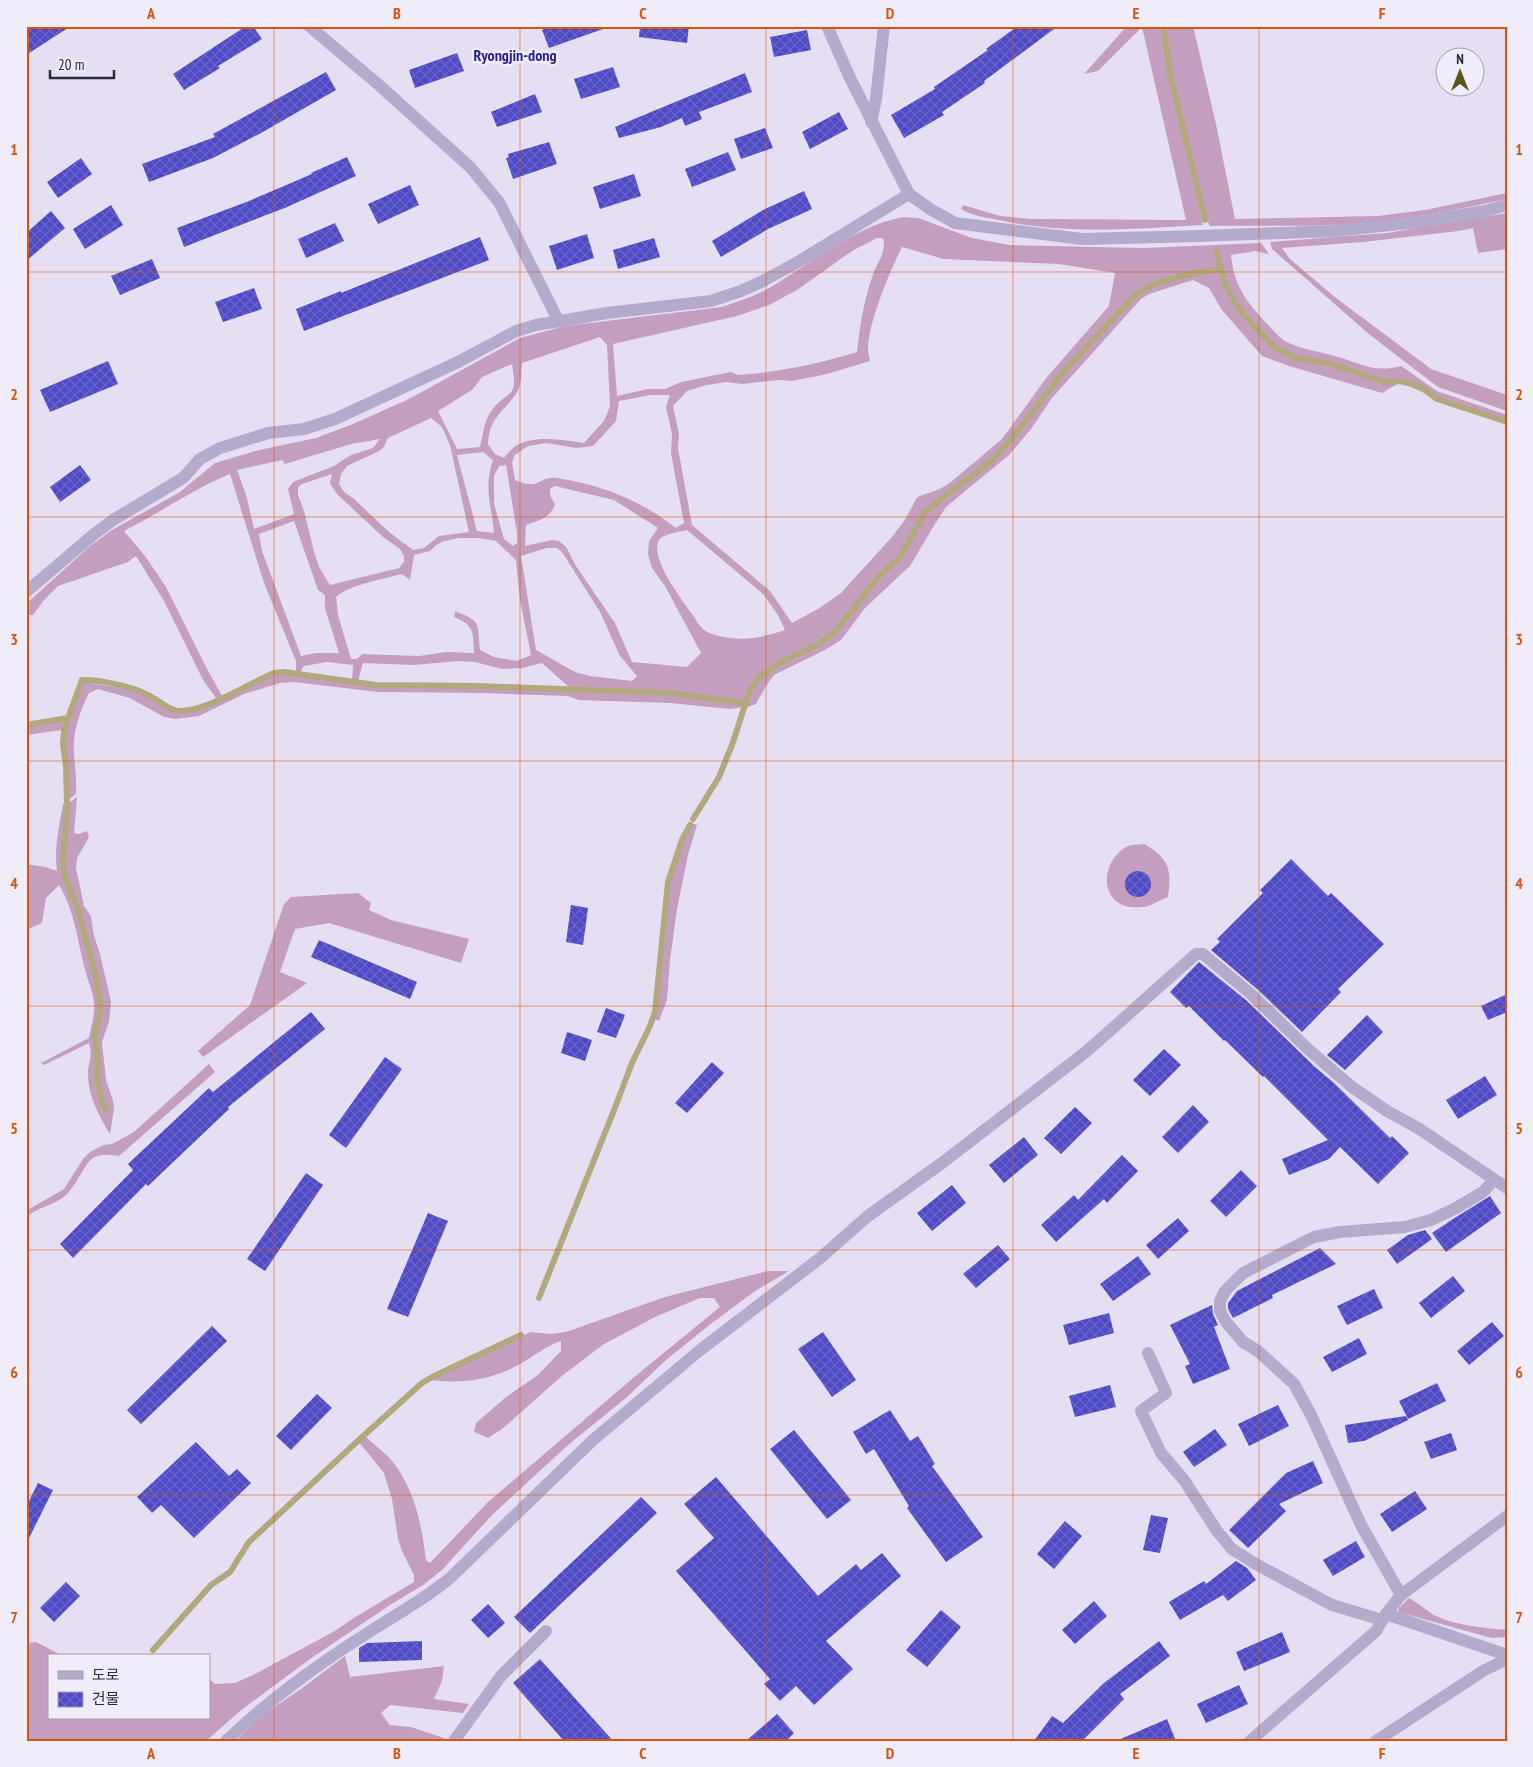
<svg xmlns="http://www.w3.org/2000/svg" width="1533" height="1767" font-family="'PT Sans Narrow','Noto Sans KR',sans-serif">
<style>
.grass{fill:#c39ebe;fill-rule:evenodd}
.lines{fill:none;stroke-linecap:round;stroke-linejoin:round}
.stream{stroke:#b1a97d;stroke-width:6}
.building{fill:url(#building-cross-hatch)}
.street{stroke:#b3aacc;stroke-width:12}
.grid{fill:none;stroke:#d55410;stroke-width:1;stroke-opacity:0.55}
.labels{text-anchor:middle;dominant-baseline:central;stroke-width:5;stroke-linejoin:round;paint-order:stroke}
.quarter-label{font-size:16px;font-weight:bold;fill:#26228a;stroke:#f1ecfa}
.neatline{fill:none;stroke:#d55410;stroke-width:2}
.grid-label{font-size:16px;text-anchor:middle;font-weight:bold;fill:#d55410}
</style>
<defs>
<pattern id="building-cross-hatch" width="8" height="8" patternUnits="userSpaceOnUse" patternTransform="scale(1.25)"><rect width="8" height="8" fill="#4e49c7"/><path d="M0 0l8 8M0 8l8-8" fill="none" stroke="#6a66c6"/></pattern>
</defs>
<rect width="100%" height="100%" fill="#e6dff3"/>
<g class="grass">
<path d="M1127,26H1160L1165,55L1203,225C1135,229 1061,235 994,219C982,217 971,215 961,209L963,205L1000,216L1031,219L1186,220L1142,27L1098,71L1084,74Z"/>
<path d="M1165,26H1193L1216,124L1235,219L1378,216L1425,210L1507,193V199C1466,208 1424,216 1382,221C1326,228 1267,225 1210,226L1207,220L1173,78Z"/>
<path d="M1507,213V249L1478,253L1473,228L1459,231L1363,242L1282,248L1290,259L1336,298L1431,369L1507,395V411L1438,387L1370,335L1272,249L1270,242L1387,233Z"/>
<path d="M903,217L918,218L972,238L1009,245L1144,248L1261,243L1269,254L1255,251L1231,255C1234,286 1246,301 1267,324C1272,329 1278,336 1283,340C1300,350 1320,351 1338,357C1363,364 1373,373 1401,366L1437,391L1507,415V420L1438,397L1426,389L1412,382L1400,380L1384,381L1332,363L1296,356L1274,344L1243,311L1232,294L1225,278L1217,250L1214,251L1219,268L1189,272L1153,283L1134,294L1065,368L1008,441L994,456L970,476L946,492L924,511L899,555L877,576L854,606L833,630L826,637L816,643L782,660L766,670L759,676L749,689L745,702L669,691L569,687L542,663L522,668L502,669L475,662L458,661L414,665L363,663L358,681H352L353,665L327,662L304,666L300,672H296V661L264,583L230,474C193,489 160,513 124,531L145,556L166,587L205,665L222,696L216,698L203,680L164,601L136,556L128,562L58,586L44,600L33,615H26V604L90,546L112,530L180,492L215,463L259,450L316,438L353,424L409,399L520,338L565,326L722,307C739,301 756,296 771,287C811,263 857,225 903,217ZM877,238H883C886,249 881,257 876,267C865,293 860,324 857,352C818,364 779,372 738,375L731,372L681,382L665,389H648L617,396L613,344L737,316L769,305L797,290L852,251ZM902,247L944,259L1059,264L1115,273L1109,306L1047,377L1002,439L951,482L940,489L917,497L905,520L891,538L841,593L818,609L792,623L770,591L692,525L678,448L679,434L673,406L687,391L707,385L726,382L742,384L779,380L792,381L827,374L870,361C869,357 868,353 868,349C868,323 890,271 902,247ZM600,337L607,345L610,406L604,421L584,443C564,440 532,434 514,447C510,450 507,455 504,458L495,454L488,444C489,419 503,412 516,394C522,385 521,373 522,363ZM512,364C519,403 506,388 490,413C484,422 483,436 480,447L457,449L438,411L472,390L482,377ZM651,395H670L666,407L672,434L671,453L684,523L676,528C640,500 602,485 557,478C539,475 539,492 515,480L512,462L515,455L528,446L546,443L576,448L593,446L616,421L619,401ZM431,418L442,427L450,445L469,532L439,536L424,548L413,550L389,532L353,498L344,492L339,484L341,474L347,466L379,451L383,448L388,438ZM380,439L373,448L351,455L334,466L293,482L288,489L294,514L254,529L246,495L237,470L282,460L285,464L351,444ZM483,452L493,460C483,491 492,504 494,533L477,531L457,455ZM506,465L517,533V543L513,546L504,539L494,504V476L499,466ZM332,474L330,483L336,493L383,537L400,549L404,556V562L399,568L330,585L320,569L314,552L304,511L298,495V487L302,484ZM555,486L614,500L658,528L649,541L648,554L652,568L665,586L701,653L687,667L632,662L615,623L576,566L566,547L559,541L552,540L525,546L526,525C539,520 550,519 555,504L550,495V489ZM294,521L318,590L325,595V608L339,653H316L301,656L262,551L259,534ZM687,530L763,594L778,615L785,630C758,639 734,643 707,632C701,629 696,620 692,614C682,600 649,558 659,540C663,534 680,532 687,530ZM459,538H478L496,541L516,560L520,600L531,655L517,661L494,657L480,650C477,622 482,622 455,611L454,617C475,625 473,634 474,653L446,652L419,656L362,654L357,659H351L338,615L336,597C349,585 383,579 402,574L410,580L414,555L430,551L436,545L444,541ZM547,548H557L562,552L600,612L620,656L637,676L632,681L590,676L575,672L536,650L521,556Z"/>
<path d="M1219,271L1229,296L1240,313L1272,347L1295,359L1331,366L1384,384L1399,383L1382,393L1289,366L1262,356L1222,310L1209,288L1193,280L1149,294L1141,299L1052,398L1031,429L1009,455L946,507L935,524L910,566L865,608L841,640L825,650L774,675L766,686L756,704L745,708L752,691L768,672L784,662L818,646L836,632L856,608L879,578L902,557L927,513L948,495L972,479L996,458L1010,443L1044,398L1068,370L1136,296L1155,286L1189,275Z"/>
<path d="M284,674L299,675L376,687L479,688L669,695L743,705V707L730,709L670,703L579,700L568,696L482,693L378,692L294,682L280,683L244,694L199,716L176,719L164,717L130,698L98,689L89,693C80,711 72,733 74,754C75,768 77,780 76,794L69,799L65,731L83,682L129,689L147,696L173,712L181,713L200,709L274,675Z"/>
<path d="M66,721L62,730L26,735V726Z"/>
<path d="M77,797L74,833L79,834L87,831L89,837L77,858L76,868L84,906L91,916L94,936L100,954L111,1002L109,1022L102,1042L106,1080L113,1100L114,1109L110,1134C99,1116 88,1096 88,1074C88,1061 93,1058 89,1043L44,1065L41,1063L89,1038C91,1026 95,1015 94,1003C93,992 89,984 86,973C78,944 75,911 59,885L46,898L42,923L26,930V864L45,867L57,871C54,848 59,827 63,804H66L62,868L65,884L75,907L94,973L99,1006L93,1034L96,1062L95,1076L99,1099L105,1111L108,1112V1110L102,1098L98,1076L99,1062L96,1035L102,1006L97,972L78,906L68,883L65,867L69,803Z"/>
<path d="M692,823L697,825L688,855L677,909L670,960L667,1000L659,1021L654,1019L656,1012L666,932L669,883L683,841Z"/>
<path d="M1144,844C1169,858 1172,870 1168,897C1160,900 1151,906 1143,907C1100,913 1096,863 1128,846C1133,844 1139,845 1144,844Z"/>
<path d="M358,893L371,903L369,910L391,920L469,939L461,963L329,923L295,929L280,972L307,983L203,1057L198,1051L250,1005L284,904L291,897Z"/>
<path d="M209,1064L215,1072L119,1156C112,1155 100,1153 93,1158C84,1164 77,1185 66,1195C54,1206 36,1207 26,1218V1211L64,1189L83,1159L90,1152L103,1145L112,1144L134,1132Z"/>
<path d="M768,1271H789L755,1291L712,1323L666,1360L627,1397L568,1445L492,1515L442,1570L423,1585L390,1605L310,1659L240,1711L206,1741H26V1643L36,1642L63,1656H49V1718H209V1679L215,1684L235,1683L255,1674L333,1632L357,1616L414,1582V1575L402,1551L398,1539L392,1499L384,1473L359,1442L365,1436C374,1445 386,1453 393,1462C415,1490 422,1527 426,1560L430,1563L487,1503L639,1373L720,1307L714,1298H700L655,1317L604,1344L563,1375L502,1429L488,1438L474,1432L476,1423L506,1397L538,1375L561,1351V1341C546,1346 534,1356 520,1364C492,1380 461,1384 429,1380L531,1332L550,1334L566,1332L665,1297Z"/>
<path d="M1409,1598C1418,1603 1425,1609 1432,1614C1452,1625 1484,1628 1507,1630V1637L1492,1638L1398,1612L1399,1608Z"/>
<path d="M345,1656L350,1677L444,1666L442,1681L434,1699L469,1704L463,1713L390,1705L381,1713L390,1725L411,1727L444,1738L441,1741H236L261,1716L301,1689Z"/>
</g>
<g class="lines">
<g class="stream">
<path d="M1163,26L1171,78L1205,220"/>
<path d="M1216,250L1223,279L1231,295L1241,312L1273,346L1295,358L1331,364L1384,382L1400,381L1412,384L1425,390L1437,399L1507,422"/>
<path d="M68,718L64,731L63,743L66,766L67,803L63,867L67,883L77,906L95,973L101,1006L95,1034L98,1062L97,1076L101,1099L106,1110"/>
<path d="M26,725L68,718L82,680C98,679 134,687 148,695C159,700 170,712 182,711C208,710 248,684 274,673L284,672L376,685L479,686L669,693L745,703"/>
<path d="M693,819L719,777L732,745L750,690L760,677L783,661L817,645L827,638L835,631L855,607L878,577L901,556L925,512L947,494L971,477L995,457L1009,442L1066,369L1135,295L1154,284L1189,274L1220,269"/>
<path d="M539,1298L616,1105L632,1063L650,1026L655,1012L668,882L682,840L690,825"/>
<path d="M153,1650L211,1585L230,1572L249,1542L361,1438L422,1383L432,1377L521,1335"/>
</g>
</g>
<g class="building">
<path d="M34,26H71L26,55V31Z"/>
<path d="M246,26H253L262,39L218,66L220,68L184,90L173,74Z"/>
<path d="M552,26H603V29L549,48L542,30Z"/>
<path d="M640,26H689L687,43L639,37Z"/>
<path d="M1018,26H1058L984,81L985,83L942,112L944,115L904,138L891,115L935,89L934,87L988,50L986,49Z"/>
<path d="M807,30L811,50L774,57L770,37Z"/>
<path d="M457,53L464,71L415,88L409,70Z"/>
<path d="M613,67L620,87L581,99L574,79Z"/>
<path d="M326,72L336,90L261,133L213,158L149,182L142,164L215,137L213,134Z"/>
<path d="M745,73L752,92L699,112L702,119L685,126L682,118L661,127L619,138L615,127Z"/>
<path d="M535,94L542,112L497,127L491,112Z"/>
<path d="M839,112L848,129L810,149L802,132Z"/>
<path d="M765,128L773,148L741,159L734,139Z"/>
<path d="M549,142L557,164L513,179L506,158L509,157L508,154Z"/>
<path d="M728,152L736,170L692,187L685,169Z"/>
<path d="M347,157L356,176L287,207L184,247L177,228L249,201L312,174L311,173Z"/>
<path d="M81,158L92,174L58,198L47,182Z"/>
<path d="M634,174L641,196L600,209L593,187Z"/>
<path d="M410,185L419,205L378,224L368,204Z"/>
<path d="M804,191L812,209L768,229L721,257L712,241L763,210Z"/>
<path d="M111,205L123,225L85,249L73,229Z"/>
<path d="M51,211L65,228L26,261V233Z"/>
<path d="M335,223L344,241L306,258L298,239Z"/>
<path d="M587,234L594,258L557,270L549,246Z"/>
<path d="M480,237L489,260L304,331L296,309L341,291V293Z"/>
<path d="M654,238L660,257L618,269L613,250Z"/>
<path d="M152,259L160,278L120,295L111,276Z"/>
<path d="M254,288L262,309L223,322L215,302Z"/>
<path d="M108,361L118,384L50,412L40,390Z"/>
<path d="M80,465L91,480L60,502L50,487Z"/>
<path d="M1291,859L1328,896L1331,893L1384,944L1338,989L1341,992L1302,1032L1257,989L1211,950L1220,942L1217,939L1263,893L1260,890Z"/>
<circle cx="1138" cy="884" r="13"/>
<path d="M571,905L588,908L583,945L566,942Z"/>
<path d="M319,940L417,982L410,999L311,957Z"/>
<path d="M1199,962L1247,1001L1315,1067L1333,1082L1390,1138L1392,1136L1409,1153L1378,1184L1340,1147L1329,1159L1289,1175L1282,1159L1328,1140L1264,1076L1263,1077L1225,1040L1224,1041L1189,1006L1186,1008L1170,992Z"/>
<path d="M1507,994V1012L1488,1020L1481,1006Z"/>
<path d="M606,1008L625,1015L616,1038L597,1032Z"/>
<path d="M311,1012L325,1029L228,1107L229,1109L148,1186L146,1184L73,1258L60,1244L133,1170L128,1164L209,1088L213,1092Z"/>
<path d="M1367,1015L1383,1032L1345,1070L1327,1055Z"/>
<path d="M567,1032L592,1040L585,1061L561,1053Z"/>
<path d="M1164,1049L1181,1065L1150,1096L1133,1080Z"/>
<path d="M385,1057L402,1069L346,1148L329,1135Z"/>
<path d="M712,1062L724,1073L687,1113L675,1103Z"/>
<path d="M1485,1076L1497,1095L1458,1119L1446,1100Z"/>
<path d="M1193,1105L1209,1122L1178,1153L1162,1137Z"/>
<path d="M1075,1107L1092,1123L1061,1154L1044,1138Z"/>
<path d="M1024,1137L1038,1155L1004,1183L989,1165Z"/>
<path d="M1122,1155L1138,1171L1107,1203L1104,1199L1056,1242L1041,1225L1074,1195L1078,1200Z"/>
<path d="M1241,1170L1257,1186L1226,1217L1210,1201Z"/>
<path d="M306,1173L323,1185L265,1271L247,1259Z"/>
<path d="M952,1185L966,1203L932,1231L917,1213Z"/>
<path d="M1490,1196L1501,1213L1446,1252L1432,1233L1453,1219Z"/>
<path d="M428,1213L448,1221L408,1317L387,1309Z"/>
<path d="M1178,1218L1189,1231L1158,1259L1146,1245Z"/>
<path d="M1425,1230L1432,1239L1397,1264L1387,1250L1408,1235Z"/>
<path d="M998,1245L1010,1259L976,1288L963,1274Z"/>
<path d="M1320,1248L1336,1264L1272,1295L1273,1298L1233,1318L1228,1309V1303L1237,1291Z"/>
<path d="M1138,1256L1151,1274L1113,1301L1100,1284Z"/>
<path d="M1453,1276L1465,1291L1431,1318L1419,1303Z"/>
<path d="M1374,1289L1383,1308L1347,1325L1337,1306Z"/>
<path d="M1212,1305L1213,1314L1218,1325L1214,1327L1230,1369L1193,1384L1185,1366L1190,1364L1170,1325Z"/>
<path d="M1109,1313L1114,1333L1069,1345L1063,1325Z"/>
<path d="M1492,1322L1504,1336L1469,1365L1457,1351Z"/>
<path d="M212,1326L227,1341L141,1424L127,1410Z"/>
<path d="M823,1332L856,1380L832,1397L798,1349Z"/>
<path d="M1359,1338L1367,1354L1332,1372L1323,1357Z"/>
<path d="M1437,1383L1446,1401L1408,1419L1399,1401Z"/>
<path d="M1110,1385L1116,1407L1075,1417L1069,1396Z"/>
<path d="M317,1394L332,1408L291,1450L276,1436Z"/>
<path d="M1278,1405L1289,1426L1249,1446L1238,1424Z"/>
<path d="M890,1410L910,1441L918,1436L935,1464L932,1466L983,1537L946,1562L907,1508L909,1506L874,1449L866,1454L853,1432Z"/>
<path d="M1406,1416L1408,1420L1364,1441L1348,1443L1345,1425Z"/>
<path d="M1215,1429L1227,1445L1194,1467L1183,1452Z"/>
<path d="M794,1430L851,1500L827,1519L770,1449Z"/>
<path d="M1451,1433L1457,1450L1431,1459L1424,1442Z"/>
<path d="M196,1442L229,1476L237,1469L251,1483L194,1538L161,1505L152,1513L137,1497Z"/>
<path d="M1313,1461L1323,1483L1279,1504L1286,1511L1248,1548L1229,1530L1286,1473Z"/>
<path d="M716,1477L818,1596L856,1564L861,1570L882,1553L901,1576L826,1641L853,1669L814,1705L796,1686L780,1701L764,1684L770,1679L676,1571L714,1538L684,1504Z"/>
<path d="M38,1483L53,1490L26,1544V1507Z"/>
<path d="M1415,1491L1427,1509L1392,1532L1380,1514Z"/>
<path d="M641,1497L657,1513L530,1633L514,1617Z"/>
<path d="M1151,1515L1168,1518L1160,1553L1143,1550Z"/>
<path d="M1065,1521L1082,1536L1054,1569L1037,1554Z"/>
<path d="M1356,1541L1365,1557L1333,1576L1323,1560Z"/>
<path d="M1236,1561L1247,1568L1256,1580L1228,1601L1223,1595L1180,1620L1169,1602L1204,1581L1206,1584Z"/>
<path d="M66,1582L80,1596L54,1622L40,1608Z"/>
<path d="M1094,1601L1107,1616L1075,1644L1062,1630Z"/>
<path d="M488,1604L505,1623L488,1638L471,1620Z"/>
<path d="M941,1610L961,1627L927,1667L906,1650Z"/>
<path d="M1282,1632L1290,1652L1244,1671L1236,1652Z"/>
<path d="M422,1641V1660L359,1662V1648L367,1643Z"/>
<path d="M1159,1641L1170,1656L1120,1694L1124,1699L1084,1739L1086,1741H1034L1052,1716L1063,1723L1104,1683Z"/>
<path d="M540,1659L613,1741H564L513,1683Z"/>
<path d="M1239,1685L1248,1704L1206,1723L1197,1704Z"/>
<path d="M777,1714L794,1733L786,1741H746Z"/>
<path d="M1167,1719L1176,1741H1116Z"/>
</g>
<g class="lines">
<g class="street">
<path d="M309,26L379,85L470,167L499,202L558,320"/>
<path d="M827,26L850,78L909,194L930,209L955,223L1082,239L1200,236L1334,231L1418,222L1485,211L1507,205"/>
<path d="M871,122L876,99L884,26"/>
<path d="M26,592L93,535L113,520L183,478L200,459L220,448L268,433L304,429L335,419L458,362L516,331L536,325L607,313L711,301L741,291L763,281L796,263L909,194"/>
<path d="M1148,1353L1166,1393L1141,1411L1161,1453L1184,1480L1217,1531L1232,1549L1254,1563L1332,1605L1382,1620"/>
<path d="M1401,1595L1361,1525L1311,1415L1294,1384L1258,1351L1243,1342L1226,1322L1220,1311V1301L1225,1291L1243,1273L1314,1237L1340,1232L1405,1227L1431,1220L1456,1208L1483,1192L1494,1180"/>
<path d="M1386,1614L1507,1655"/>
<path d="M226,1741C269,1700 317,1665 366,1634C394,1616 423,1600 449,1579L593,1440L699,1351L819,1259L868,1216L942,1163L1087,1051L1196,954H1203L1252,995L1308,1049L1352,1087L1387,1111L1418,1128L1507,1188"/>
<path d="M454,1741L501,1676L546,1631"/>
<path d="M1250,1741L1376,1631L1386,1614L1401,1595L1507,1516"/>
<path d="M1376,1741L1483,1671L1507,1659"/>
</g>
</g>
<path class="grid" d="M274,26V1741M520,26V1741M766,26V1741M1013,26V1741M1259,26V1741M26,272H1507M26,517H1507M26,761H1507M26,1006H1507M26,1250H1507M26,1495H1507"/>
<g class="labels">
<g class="quarter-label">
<text x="515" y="55">Ryongjin-dong</text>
</g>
</g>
<rect width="1533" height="1767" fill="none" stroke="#f1ecfa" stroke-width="55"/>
<rect x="48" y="1654" width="162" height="65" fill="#f1ecfa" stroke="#a29ead"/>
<rect x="58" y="1671" width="25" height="8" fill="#b3aacc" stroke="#a29ead"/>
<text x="92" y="1680" font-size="15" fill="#2c2a39">도로</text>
<rect x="58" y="1692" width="25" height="15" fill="url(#building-cross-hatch)" stroke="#a29ead"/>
<text x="92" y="1704" font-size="15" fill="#2c2a39">건물</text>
<g transform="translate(1460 72)"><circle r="24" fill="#f1ecfa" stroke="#a29ead"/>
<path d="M0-4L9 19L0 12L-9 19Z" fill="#5c541e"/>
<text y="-8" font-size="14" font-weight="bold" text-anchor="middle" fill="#2c2a39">N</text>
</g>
<path d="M50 70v8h64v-8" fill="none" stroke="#2c2a39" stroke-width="2.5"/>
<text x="58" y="70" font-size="15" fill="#2c2a39" stroke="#f1ecfa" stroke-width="4" paint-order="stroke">20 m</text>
<rect x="28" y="28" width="1478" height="1712" class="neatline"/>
<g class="grid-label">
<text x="151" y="19">A</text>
<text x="397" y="19">B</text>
<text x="643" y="19">C</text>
<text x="890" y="19">D</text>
<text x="1136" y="19">E</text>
<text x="1382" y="19">F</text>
<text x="14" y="155">1</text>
<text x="1519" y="155">1</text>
<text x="14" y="400">2</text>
<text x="1519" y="400">2</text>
<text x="14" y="645">3</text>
<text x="1519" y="645">3</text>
<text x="14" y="889">4</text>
<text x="1519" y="889">4</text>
<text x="14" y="1134">5</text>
<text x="1519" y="1134">5</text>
<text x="14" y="1378">6</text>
<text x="1519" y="1378">6</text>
<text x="14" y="1623">7</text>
<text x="1519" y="1623">7</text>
<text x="151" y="1759">A</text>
<text x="397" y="1759">B</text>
<text x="643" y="1759">C</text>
<text x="890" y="1759">D</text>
<text x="1136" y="1759">E</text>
<text x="1382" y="1759">F</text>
</g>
</svg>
